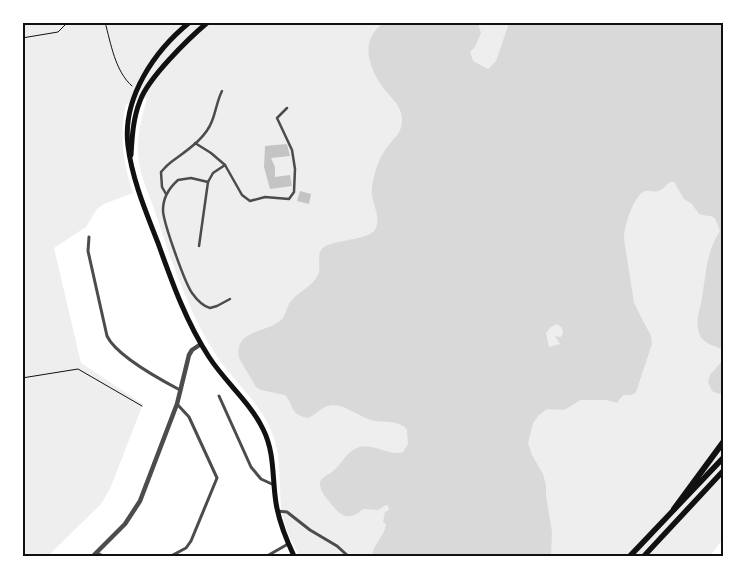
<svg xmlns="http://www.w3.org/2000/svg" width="746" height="579" font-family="Figtree,sans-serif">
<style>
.green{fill:#eee}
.water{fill:#d9d9d9;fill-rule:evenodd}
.building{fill:#c4c4c4}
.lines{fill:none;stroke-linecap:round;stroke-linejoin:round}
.path{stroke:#111;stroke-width:1}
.pedestrian{stroke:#4c4c4c;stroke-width:2.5}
.minor{stroke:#4c4c4c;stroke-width:3}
.tertiary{stroke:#4c4c4c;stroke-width:4.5}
.secondary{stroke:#111;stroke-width:5}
.primary{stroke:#111;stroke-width:5.5}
.motorway{stroke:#111;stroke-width:6}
.neatline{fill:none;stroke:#111;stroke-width:2}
</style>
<rect width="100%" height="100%" fill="#fff"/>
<path class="green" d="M22,23H723L724,538L710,556H299C293,543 285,529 282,514C278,485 283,456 270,428C257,399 231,379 214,352C187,309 170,257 154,209C148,191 139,173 138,154C137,135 142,116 147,98L126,104C119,135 123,163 133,193L104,204L97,209L86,227L54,248L81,363L143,404L110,489L101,504L48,556H23Z"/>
<g class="water">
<path d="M384,23H478L481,33L475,47L470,52L473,61L488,69L496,61L509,23H723V350C715,345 703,345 699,333C695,320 700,310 702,298C706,275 706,252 720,231C713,211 715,219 699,214L692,204L684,199L674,182H670C666,185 663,190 658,191C653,193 648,189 643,192C632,200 624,227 624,239L634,303L651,336L652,344L636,392L632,395H623L617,403L607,400H581L564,410L547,409L539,415L533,423L528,443L532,455L543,474L546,485V495L552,532L551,556H372C373,544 385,536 386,524L383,522L385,512L389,510L388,506L386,505L378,510L363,509C348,523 339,515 329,501C325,497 320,490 320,484C320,477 329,475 333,471C342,464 345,454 355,449C370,440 387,457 403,452L408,444L407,430C400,420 387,423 375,421C360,418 347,405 332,405C322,406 317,414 308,418C288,414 295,405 285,395L261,390L256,387L239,358C233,328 271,333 283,318C286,313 287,306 291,301C299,291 312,287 318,275C322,266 315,253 324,247C337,239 372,240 376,228C380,216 374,207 372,195C371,187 373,180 375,173C377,165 380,158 384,152C392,138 403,136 402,117C400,104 391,98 384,89C368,68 359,39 384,23ZM557,324L562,328L563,333L561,337L555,336L560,344L549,347L546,333L551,327Z"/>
<path d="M723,360V392L719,394L712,391L708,382L710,375Z"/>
</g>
<g class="building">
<path d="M287,144L290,156L271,158L275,167V177L290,175L292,186L270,189L264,167L265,146Z"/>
<path d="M300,191L311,194L309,204L297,201Z"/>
</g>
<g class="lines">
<g class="path">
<path d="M105,22C111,44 115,71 132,86"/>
<path d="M22,38L58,32L68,22"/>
<path d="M22,378L78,369L142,406"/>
</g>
<g class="pedestrian">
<path d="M195,143L211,153L225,165"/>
<path d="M166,194L162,187L161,172C164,169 166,166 170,163C184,152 205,140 212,121C216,111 217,101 222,91"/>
<path d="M199,246L208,182"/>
<path d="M230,299L217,306L210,308C202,306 197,300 192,293C185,283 163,222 163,210C163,197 169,188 178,180L191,178L208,182L213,173L225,165L242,195L250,201L265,197L289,199L294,192L295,169L292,150L277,118L287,108"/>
</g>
<g class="minor">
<path d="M89,237L88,251L107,336C116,355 161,380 180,390"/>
<path d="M219,396L251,467L261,479L274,485"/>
<path d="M277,511L287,512L310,530L337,546L348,556"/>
<path d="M97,553L103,556"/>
<path d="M171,556L186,548L191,541L217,478L189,417L177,404"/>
<path d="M267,556L288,544"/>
</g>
<path class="tertiary" d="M93,556L125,524L140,501L177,404L189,355L192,350L201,344"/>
<g class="secondary">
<path d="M190,22C154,51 122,98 128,146C132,179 146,212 158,243C172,282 186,322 209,357C225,382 250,402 263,429C275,453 272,478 276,503C279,522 286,539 294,556"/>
<path d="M131,155C132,138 133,118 140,101C148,78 188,39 208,22"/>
</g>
<g class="primary">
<path d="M630,556L724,457"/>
<path d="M644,556L724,470"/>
</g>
<g class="motorway">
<path d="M674,509L724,441"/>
<path d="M723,556L724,555"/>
</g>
</g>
<rect width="746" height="579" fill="none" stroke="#ffffff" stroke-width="48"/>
<rect x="24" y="24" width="698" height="531" class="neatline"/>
</svg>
